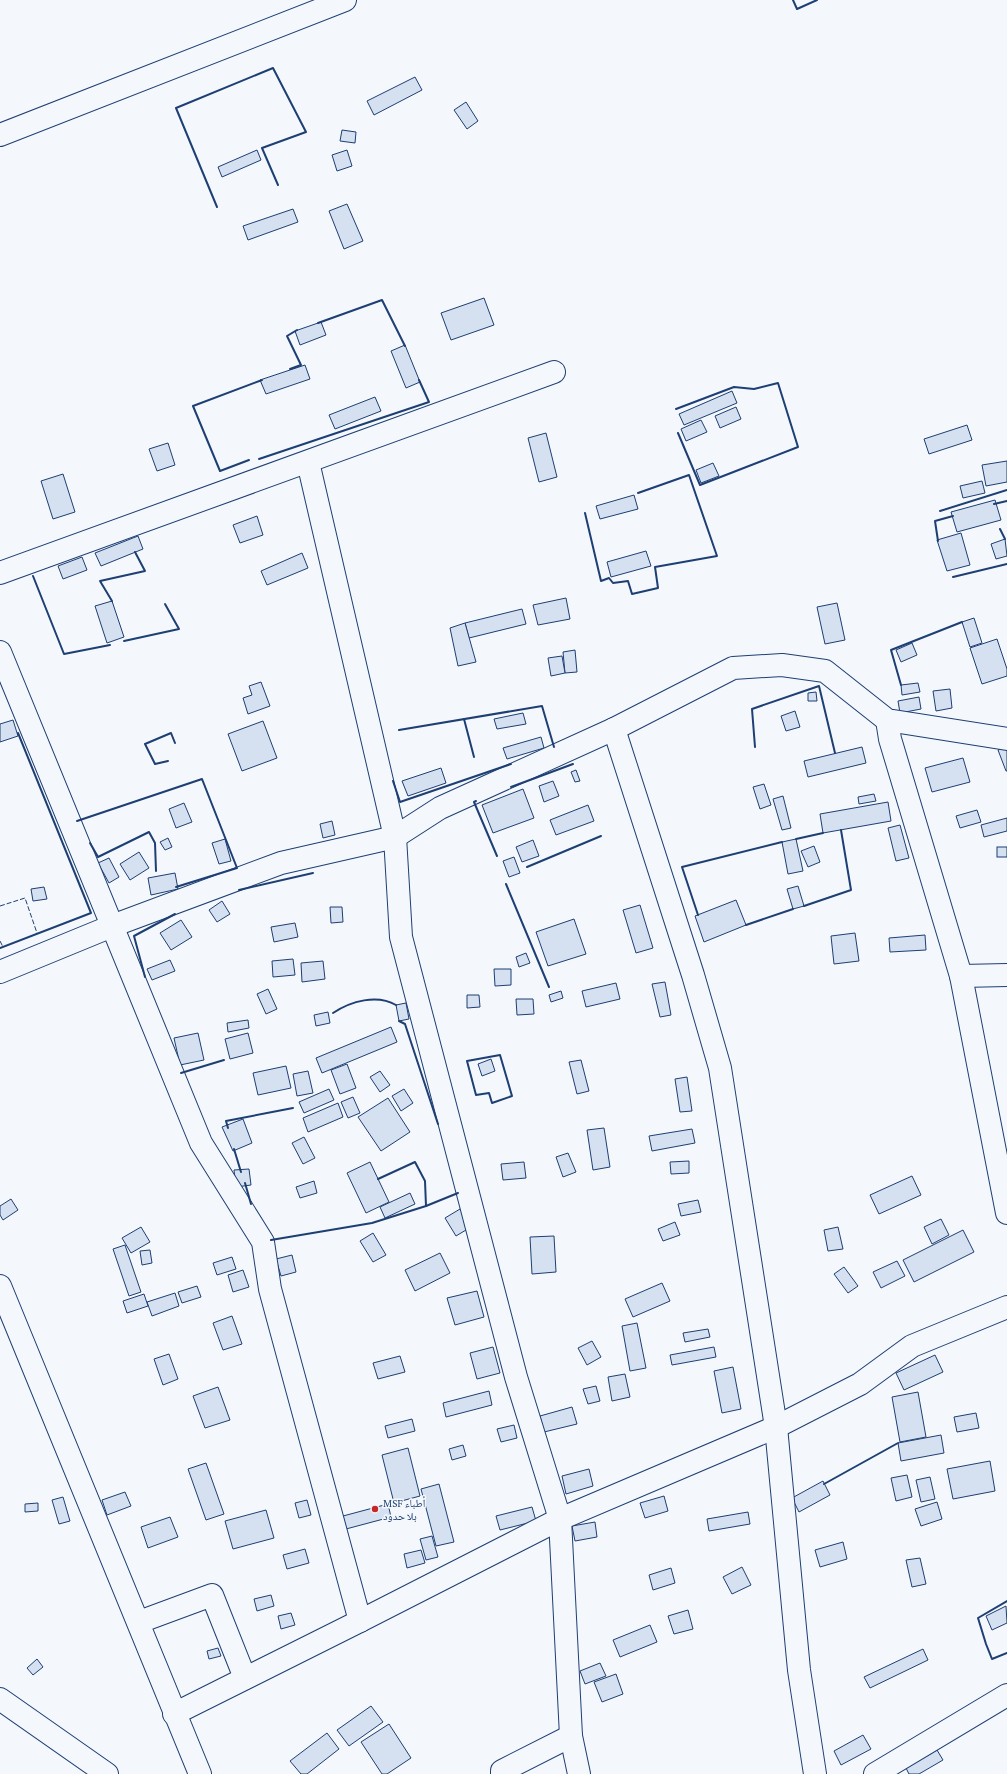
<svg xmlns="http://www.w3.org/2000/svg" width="1007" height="1774" font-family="'Crimson Pro','Noto Naskh Arabic',serif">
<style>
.building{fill:#d5e0f0;stroke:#1d3f73}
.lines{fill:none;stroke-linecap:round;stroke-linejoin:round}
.minor-casing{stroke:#1d3f73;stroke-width:24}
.major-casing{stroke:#1d3f73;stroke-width:24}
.minor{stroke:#f4f7fb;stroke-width:22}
.major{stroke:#f4f7fb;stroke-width:22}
.fence{stroke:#1d3f73;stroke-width:1;stroke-dasharray:5 2;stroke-linecap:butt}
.wall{stroke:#1d3f73;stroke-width:2}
.poi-dot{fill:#c62828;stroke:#f4f7fb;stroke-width:1.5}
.labels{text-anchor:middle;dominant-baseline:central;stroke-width:3;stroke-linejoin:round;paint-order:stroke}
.poi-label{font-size:11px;fill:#1d3f73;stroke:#f4f7fb;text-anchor:start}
</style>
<rect width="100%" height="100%" fill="#f4f7fb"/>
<g class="building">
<path d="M415,77L422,90L374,115L367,101Z"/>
<path d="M466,102L478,121L467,129L454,110Z"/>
<path d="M342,130L356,132L355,143L340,141Z"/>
<path d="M257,150L261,160L222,177L218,167Z"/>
<path d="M347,150L352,166L337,171L332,155Z"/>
<path d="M347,204L363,241L344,249L329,211Z"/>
<path d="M293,209L298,222L248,240L243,226Z"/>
<path d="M484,298L494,325L451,340L441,313Z"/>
<path d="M321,322L326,335L300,345L295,331Z"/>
<path d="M405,345L420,382L406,388L391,351Z"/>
<path d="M305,365L310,379L266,394L260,380Z"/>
<path d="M732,391L737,403L684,425L679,414Z"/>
<path d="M375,397L381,411L335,429L329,415Z"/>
<path d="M736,407L741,419L720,428L715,416Z"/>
<path d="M701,420L707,432L686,441L681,429Z"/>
<path d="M967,425L972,440L929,454L924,439Z"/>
<path d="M546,433L557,477L539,482L528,438Z"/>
<path d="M168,443L175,465L157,471L149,449Z"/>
<path d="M1007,461V482L986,486L982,465Z"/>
<path d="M713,463L719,476L701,483L696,470Z"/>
<path d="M63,474L75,512L53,519L41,481Z"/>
<path d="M982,481L985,493L963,498L960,486Z"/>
<path d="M634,495L638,509L600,519L596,506Z"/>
<path d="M995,500L1001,520L957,532L951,512Z"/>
<path d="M257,516L263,535L240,543L233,525Z"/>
<path d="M961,533L970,565L947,571L937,540Z"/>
<path d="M138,536L143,549L101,566L95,553Z"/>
<path d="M1005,539L1007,556L996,559L991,544Z"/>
<path d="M646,551L651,566L611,577L607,562Z"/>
<path d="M302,553L308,568L267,585L261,571Z"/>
<path d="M82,557L87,570L63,579L58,566Z"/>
<path d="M566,598L570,619L538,625L533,605Z"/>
<path d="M112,601L124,637L107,643L95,606Z"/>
<path d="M837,603L845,640L825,644L817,607Z"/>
<path d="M522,609L526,624L469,638L465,623Z"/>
<path d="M974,618L982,643L970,647L962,622Z"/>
<path d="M465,623L476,662L458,666L450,628Z"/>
<path d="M997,639L1007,669V676L982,684L970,648Z"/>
<path d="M912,643L917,655L901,662L896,650Z"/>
<path d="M575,650L577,672L565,673L563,652Z"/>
<path d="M562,656L565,673L551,676L548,658Z"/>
<path d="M261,682L270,706L248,714L243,698L252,695L249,686Z"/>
<path d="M918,683L920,692L902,695L901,685Z"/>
<path d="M950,689L952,708L936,711L933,691Z"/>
<path d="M816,692L817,701H808V693Z"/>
<path d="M919,697L921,709L900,713L898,701Z"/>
<path d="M795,711L800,727L786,731L781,716Z"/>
<path d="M523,713L526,724L497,729L494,719Z"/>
<path d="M13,720L18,736L0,742V724Z"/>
<path d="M263,721L277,758L242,771L228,734Z"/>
<path d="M541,737L544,748L507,759L503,748Z"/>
<path d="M862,747L866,763L808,777L804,761Z"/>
<path d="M1007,747V771H1006L998,750Z"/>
<path d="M963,758L970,782L932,792L925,768Z"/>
<path d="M441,768L446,783L408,796L402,781Z"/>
<path d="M576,770L580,781L575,782L571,772Z"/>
<path d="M553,781L559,796L544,802L539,786Z"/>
<path d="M764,784L771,805L760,809L753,787Z"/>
<path d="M523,789L534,818L493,833L482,805Z"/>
<path d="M874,794L876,801L859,804L858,797Z"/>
<path d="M783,796L791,828L782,830L773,799Z"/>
<path d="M888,802L891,821L823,833L820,814Z"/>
<path d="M184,803L192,822L176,828L169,809Z"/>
<path d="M588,805L594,821L556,835L550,820Z"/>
<path d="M977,810L981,822L960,828L956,816Z"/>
<path d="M1007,818V831L984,837L981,825Z"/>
<path d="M332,821L335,835L323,838L320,824Z"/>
<path d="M900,825L909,858L896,861L888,828Z"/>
<path d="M168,838L172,847L165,850L160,842Z"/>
<path d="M225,839L231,861L219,864L212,843Z"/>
<path d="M796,839L803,871L788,874L782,842Z"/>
<path d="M533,840L539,856L522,862L516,847Z"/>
<path d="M814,846L820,862L808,867L801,851Z"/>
<rect x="997" y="847" width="10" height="10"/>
<path d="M139,852L149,868L130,880L120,864Z"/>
<path d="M514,857L520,873L509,877L503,861Z"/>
<path d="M109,858L119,877L109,883L98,863Z"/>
<path d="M175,873L178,889L151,895L148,878Z"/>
<path d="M798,886L804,906L793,909L787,889Z"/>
<path d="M44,887L47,899L33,901L31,889Z"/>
<path d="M736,900L746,925L704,942L695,916Z"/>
<path d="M222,901L230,914L217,922L209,910Z"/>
<path d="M640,905L653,948L636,953L623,910Z"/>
<path d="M330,907H342L343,922L331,923Z"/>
<path d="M574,919L586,954L548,966L536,932Z"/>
<path d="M181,920L192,937L171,950L160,933Z"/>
<path d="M295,923L298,937L274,942L271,927Z"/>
<path d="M855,933L859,961L834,964L831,936Z"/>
<path d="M925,935L926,950L890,952L889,938Z"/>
<path d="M526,953L530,963L519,967L516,957Z"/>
<path d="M293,959L295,975L273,977L272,961Z"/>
<path d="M170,960L175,971L152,980L147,969Z"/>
<path d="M323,961L325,979L302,982L301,963Z"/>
<path d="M494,969H511V985L495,986Z"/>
<path d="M665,982L671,1015L660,1017L652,984Z"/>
<path d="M616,983L620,999L586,1007L582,991Z"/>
<path d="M268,989L277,1009L266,1014L257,994Z"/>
<path d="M561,991L563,998L551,1002L549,995Z"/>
<path d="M467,995H479L480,1007L467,1008Z"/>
<path d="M516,999H533L534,1014L517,1015Z"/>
<path d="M406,1003L409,1019L399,1021L396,1005Z"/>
<path d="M328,1012L330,1023L316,1026L314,1015Z"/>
<path d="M248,1020L249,1028L228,1032L227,1023Z"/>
<path d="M391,1027L397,1042L322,1073L316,1058Z"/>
<path d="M198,1033L204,1060L180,1065L174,1038Z"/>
<path d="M248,1033L253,1053L230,1059L225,1039Z"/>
<path d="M491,1059L495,1071L482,1076L478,1064Z"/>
<path d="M581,1060L589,1091L577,1094L569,1062Z"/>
<path d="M347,1064L356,1088L340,1094L331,1070Z"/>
<path d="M286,1066L291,1088L258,1095L253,1073Z"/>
<path d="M308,1071L313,1093L297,1096L293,1074Z"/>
<path d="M380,1071L390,1085L380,1092L370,1077Z"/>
<path d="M687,1077L692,1111L680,1112L675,1079Z"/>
<path d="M329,1089L334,1100L304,1113L299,1102Z"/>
<path d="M404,1089L413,1103L401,1111L392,1096Z"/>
<path d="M353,1097L360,1113L348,1118L341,1102Z"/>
<path d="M388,1098L410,1132L381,1151L358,1117Z"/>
<path d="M338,1103L343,1117L308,1132L303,1118Z"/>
<path d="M243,1119L252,1143L233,1151L222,1127Z"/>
<path d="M604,1128L610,1167L593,1170L587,1130Z"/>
<path d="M692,1129L695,1143L652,1151L649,1136Z"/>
<path d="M304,1137L315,1158L303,1164L292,1143Z"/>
<path d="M568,1153L576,1172L563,1177L556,1157Z"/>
<path d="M689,1161V1173L671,1174L670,1162Z"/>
<path d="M370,1162L389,1202L366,1213L347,1173Z"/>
<path d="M524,1162L526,1178L503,1180L501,1164Z"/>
<path d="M249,1169L251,1185L236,1187L234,1170Z"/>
<path d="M912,1176L921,1195L879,1214L870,1195Z"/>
<path d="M314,1181L317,1193L300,1198L296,1187Z"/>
<path d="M410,1193L415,1204L385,1218L380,1207Z"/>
<path d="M11,1199L18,1210L3,1220L0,1215V1206Z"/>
<path d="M698,1200L701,1212L681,1216L678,1204Z"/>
<path d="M460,1209L471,1227L456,1236L445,1218Z"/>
<path d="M941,1219L949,1235L932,1244L924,1227Z"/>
<path d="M675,1222L680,1235L663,1241L658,1229Z"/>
<path d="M141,1227L150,1242L131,1253L122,1238Z"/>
<path d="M838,1227L843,1249L828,1251L824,1230Z"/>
<path d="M963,1230L974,1252L914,1282L903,1260Z"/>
<path d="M373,1233L386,1255L373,1262L360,1241Z"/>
<path d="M554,1236L556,1272L532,1274L530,1237Z"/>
<path d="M125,1245L141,1292L129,1296L113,1249Z"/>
<path d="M150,1250L152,1263L142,1265L140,1251Z"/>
<path d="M440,1253L450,1273L415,1291L405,1270Z"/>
<path d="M292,1255L296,1272L281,1276L276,1259Z"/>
<path d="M232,1257L236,1269L217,1275L213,1263Z"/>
<path d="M897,1261L905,1276L881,1288L873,1272Z"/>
<path d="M844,1267L858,1286L848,1293L834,1274Z"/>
<path d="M243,1270L249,1287L233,1292L228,1275Z"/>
<path d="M662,1283L670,1301L633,1317L625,1299Z"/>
<path d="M197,1286L201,1297L182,1303L178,1292Z"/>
<path d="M477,1291L484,1317L455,1325L447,1298Z"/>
<path d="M175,1293L179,1306L152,1316L147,1302Z"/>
<path d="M144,1294L148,1306L127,1313L123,1301Z"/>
<path d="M232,1316L242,1344L223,1350L213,1323Z"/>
<path d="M637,1323L646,1368L630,1371L622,1326Z"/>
<path d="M708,1329L710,1337L685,1342L683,1333Z"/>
<path d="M592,1341L601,1357L587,1365L578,1348Z"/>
<path d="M493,1347L500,1373L477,1379L470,1353Z"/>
<path d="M714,1347L716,1357L672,1365L670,1355Z"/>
<path d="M169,1354L178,1379L163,1385L154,1359Z"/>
<path d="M935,1355L943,1372L904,1390L896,1373Z"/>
<path d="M400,1356L405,1372L378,1379L373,1363Z"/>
<path d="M733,1367L741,1409L722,1413L714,1371Z"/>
<path d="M625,1374L630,1397L612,1401L608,1377Z"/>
<path d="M596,1386L600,1401L588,1404L583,1389Z"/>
<path d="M218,1387L230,1420L205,1428L193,1396Z"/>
<path d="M489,1391L492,1405L446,1417L443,1403Z"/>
<path d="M918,1392L926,1437L900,1442L892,1397Z"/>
<path d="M572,1407L577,1424L544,1432L540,1416Z"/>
<path d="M976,1413L979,1428L957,1432L954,1417Z"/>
<path d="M412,1419L415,1431L388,1438L385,1426Z"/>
<path d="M514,1425L517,1438L501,1442L497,1429Z"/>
<path d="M941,1435L944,1453L901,1461L898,1443Z"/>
<path d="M463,1445L466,1456L452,1460L449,1449Z"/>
<path d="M408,1448L420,1496L394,1503L382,1455Z"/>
<path d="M990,1461L995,1491L953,1499L947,1469Z"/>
<path d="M206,1463L224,1514L206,1520L188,1469Z"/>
<path d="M589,1469L593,1486L566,1494L562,1476Z"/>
<path d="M907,1475L912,1497L896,1501L891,1478Z"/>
<path d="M930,1477L935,1499L921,1502L916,1480Z"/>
<path d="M823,1481L830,1495L799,1512L792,1498Z"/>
<path d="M439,1484L454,1542L436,1546L421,1489Z"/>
<path d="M125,1492L131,1506L107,1515L102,1500Z"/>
<path d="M664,1496L668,1511L645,1518L640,1503Z"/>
<path d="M63,1497L70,1521L59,1524L52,1500Z"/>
<path d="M307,1500L311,1515L299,1518L295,1503Z"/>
<path d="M937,1502L942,1519L921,1526L915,1509Z"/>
<path d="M38,1503V1511L25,1512V1504Z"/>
<path d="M388,1504L391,1517L346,1529L343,1516Z"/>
<path d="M532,1507L536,1521L500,1530L496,1516Z"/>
<path d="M266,1510L274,1538L233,1549L225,1521Z"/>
<path d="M748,1512L750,1524L709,1531L707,1519Z"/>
<path d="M170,1517L178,1537L148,1548L141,1527Z"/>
<path d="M595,1522L597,1537L575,1541L572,1526Z"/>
<path d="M432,1536L438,1557L426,1560L420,1539Z"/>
<path d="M843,1542L847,1559L820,1567L815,1550Z"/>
<path d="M305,1549L309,1563L287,1569L283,1555Z"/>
<path d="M421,1550L425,1563L407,1568L404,1554Z"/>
<path d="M920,1558L926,1584L912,1587L906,1560Z"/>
<path d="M742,1567L751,1585L732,1594L723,1577Z"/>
<path d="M671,1568L675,1583L653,1590L649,1575Z"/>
<path d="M271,1595L274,1606L257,1611L254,1599Z"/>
<path d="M1006,1606L1007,1623L992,1630L986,1616Z"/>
<path d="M688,1610L693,1629L674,1634L668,1616Z"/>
<path d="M291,1613L295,1625L281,1629L278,1616Z"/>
<path d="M650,1625L657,1642L620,1657L613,1640Z"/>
<path d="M218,1648L221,1656L209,1659L207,1651Z"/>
<path d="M923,1649L928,1660L870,1688L864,1677Z"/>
<path d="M37,1659L43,1667L33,1675L27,1668Z"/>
<path d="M600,1663L606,1676L585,1684L580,1671Z"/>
<path d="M616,1674L623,1694L602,1702L594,1682Z"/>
<path d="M371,1706L383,1722L349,1746L337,1730Z"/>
<path d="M389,1724L411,1758L387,1774H382L361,1742Z"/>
<path d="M327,1733L339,1749L307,1774H301L290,1761Z"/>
<path d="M863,1735L871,1749L841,1765L834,1751Z"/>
<path d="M937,1750L943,1760L919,1774H909L906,1768Z"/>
</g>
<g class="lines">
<g class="minor-casing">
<g id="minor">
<path d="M0,135L345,0"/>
<path d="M308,462L395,837L401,937L516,1377L560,1519L571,1736L579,1774"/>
<path d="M0,573L554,372"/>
<path d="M0,652L201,1143L263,1242L270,1289L360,1621"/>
<path d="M887,720L890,739L961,976L1007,1213"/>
<path d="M614,729L693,975L720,1068L776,1427L799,1670L815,1774"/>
<path d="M0,972L112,926L281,863L395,837L440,808L614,729L733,668L782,665L825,671L887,720L1007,739"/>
<path d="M961,976L1007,975"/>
<path d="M0,1286L200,1774"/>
<path d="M139,1622L212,1595L245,1678"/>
<path d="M174,1714L360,1621L560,1519L776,1427L860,1384L912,1346L1007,1307"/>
<path d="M502,1774V1771L571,1736"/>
<path d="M875,1774L1007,1695"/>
</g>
</g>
<g class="major-casing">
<path id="major" d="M0,1699L107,1774"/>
</g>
<use href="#minor" class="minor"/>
<use href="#major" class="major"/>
<g class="fence">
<path d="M0,906L25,898L37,933"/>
<path d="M0,941L3,947"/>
</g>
<g class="wall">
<path d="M793,0L797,9L817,0"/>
<path d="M217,207L176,108L273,68L306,132L262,148L278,185"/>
<path d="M318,323L382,300L405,346"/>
<path d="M290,369L301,365L287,336L297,330"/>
<path d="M676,409L734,387L754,389L778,383L798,447L700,485L678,433"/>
<path d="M259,459L429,402L419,380"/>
<path d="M249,460L220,471L193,406L262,380"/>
<path d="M994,504L1007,501"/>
<path d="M940,511L1007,490"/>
<path d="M585,513L601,581L609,578L613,583L628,581L632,594L658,588L655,567L717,556L689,475L638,493"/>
<path d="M1000,529L1005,539"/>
<path d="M938,541L935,521L953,516"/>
<path d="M33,576L64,654L110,645"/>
<path d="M953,577L1007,564"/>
<path d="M112,601L100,581L145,571L135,552"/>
<path d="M124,641L179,629L165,604"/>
<path d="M901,685L891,650L962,622"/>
<path d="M464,719L474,757"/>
<path d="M399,730L542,706L554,747"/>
<path d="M755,747L752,709L819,686L835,753"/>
<path d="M168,761L155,764L145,744L171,733L175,743"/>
<path d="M393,781L400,802L511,764"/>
<path d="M511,787L573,764"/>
<path d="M476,801L474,802L497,856"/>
<path d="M77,821L202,779L237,868L176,887"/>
<path d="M796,839L823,833"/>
<path d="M90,843L98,857L149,832L155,843L156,871"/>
<path d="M527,867L601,836"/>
<path d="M506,884L549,987"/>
<path d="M239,890L313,873"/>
<path d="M804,906L851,890L841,830"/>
<path d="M698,915L682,867L782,842"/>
<path d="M746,925L793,909"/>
<path d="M0,948L91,913L18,733"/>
<path d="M145,977L134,936L175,914"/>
<path d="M333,1013C351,1001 377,994 396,1005"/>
<path d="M399,1021L405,1024L438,1124"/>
<path d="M500,1055L512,1096L492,1103L489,1093L476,1095L467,1061Z"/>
<path d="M181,1073L224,1060"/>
<path d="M228,1128L226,1121L293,1108"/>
<path d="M234,1149L241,1172"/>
<path d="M378,1179L415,1162L425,1181L426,1206"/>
<path d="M245,1183L251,1204"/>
<path d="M271,1240L372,1223L426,1206L458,1193"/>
<path d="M824,1484L898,1443"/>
<path d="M1007,1601L978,1618L986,1644L992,1659L1007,1653"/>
</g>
</g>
<circle class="poi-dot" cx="375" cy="1509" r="4"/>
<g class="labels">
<g class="poi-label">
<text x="383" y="1503">MSF أطباء<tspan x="383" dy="13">بلا حدود</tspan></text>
</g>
</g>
</svg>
